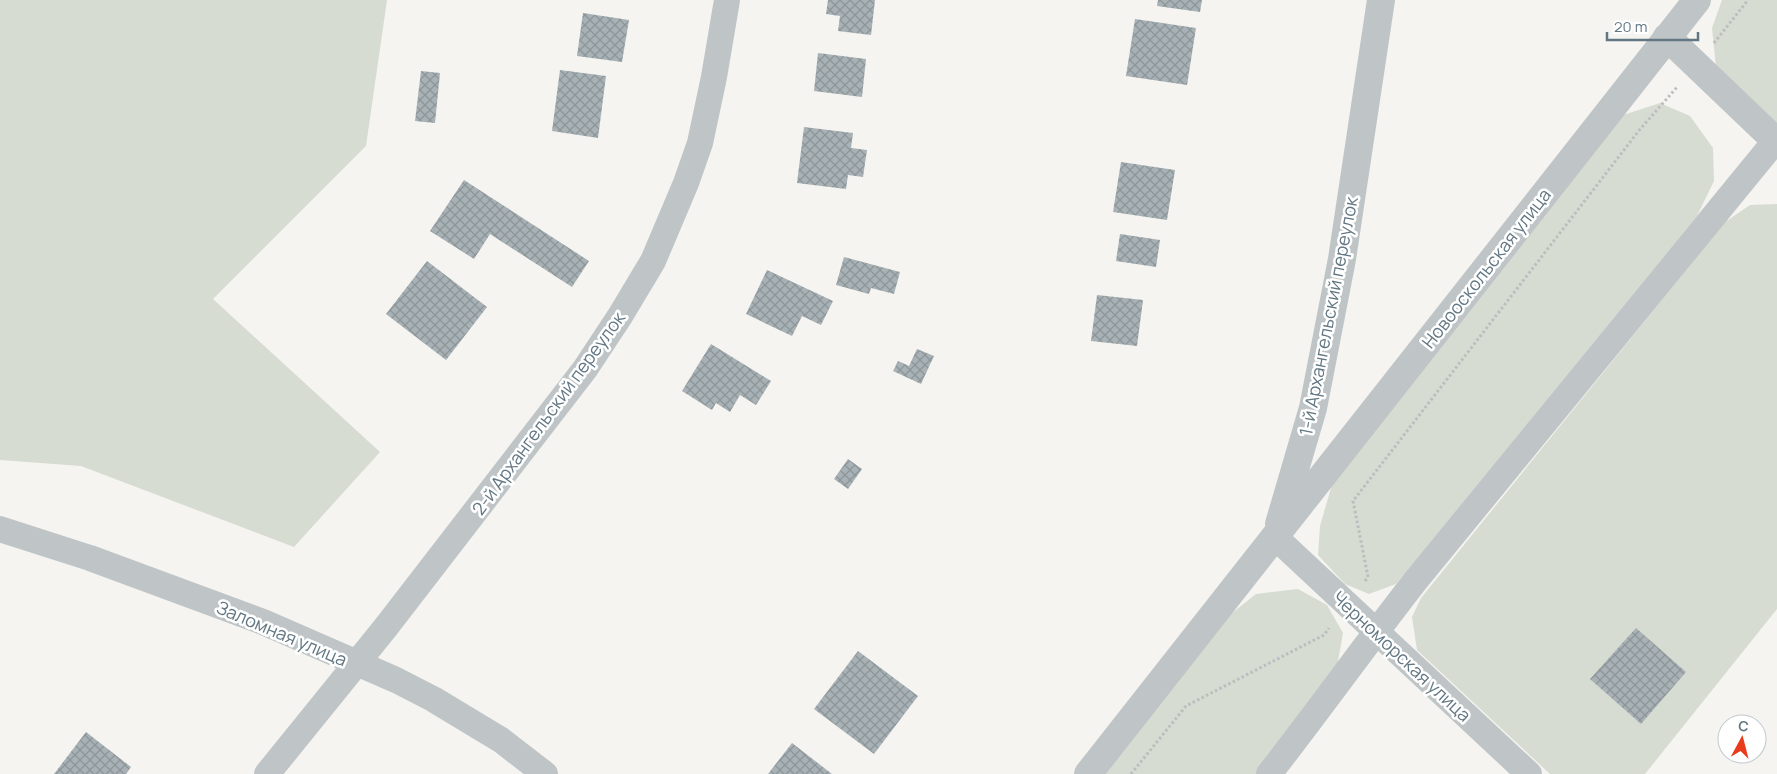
<svg xmlns="http://www.w3.org/2000/svg" width="1777" height="774" font-family="Manrope,sans-serif">
<style>
.grass{fill:#d6dcd1}
.building{fill:url(#building-cross-hatch)}
.lines{fill:none;stroke-linecap:round;stroke-linejoin:round}
.path{stroke:#bbbec0;stroke-width:3;stroke-dasharray:2.5 2.5;stroke-linecap:butt}
.minor{stroke:#bfc5c7;stroke-width:26}
.tertiary{stroke:#bfc5c7;stroke-width:28}
.labels{text-anchor:middle;dominant-baseline:central;stroke-width:5;stroke-linejoin:round;paint-order:stroke}
.street-label{font-size:18px;fill:#627783;stroke:#fff}
</style>
<defs>
<pattern id="building-cross-hatch" width="8" height="8" patternUnits="userSpaceOnUse" patternTransform="scale(1.25)"><rect width="8" height="8" fill="#a8b2b6"/><path d="M0 0l8 8M0 8l8-8" fill="none" stroke="#8c9699"/></pattern>
</defs>
<rect width="100%" height="100%" fill="#f5f4f0"/>
<g class="grass">
<path d="M0,0H387L366,146L213,299L380,452L294,547L81,466L0,460Z"/>
<path d="M1722,0H1777V124L1716,67L1712,28Z"/>
<path d="M1660,103L1690,116L1713,148L1714,181L1697,216L1396,584L1369,594L1345,584L1318,555L1320,526L1333,481L1623,115Z"/>
<path d="M1777,204V609L1645,774H1550L1417,650L1412,617L1421,598L1725,222L1750,205Z"/>
<path d="M1298,589L1327,605L1343,633L1336,673L1256,774H1104L1227,617L1256,594Z"/>
</g>
<g class="building">
<path d="M828,0H875L871,35L838,31L840,16L826,14Z"/>
<path d="M1158,0H1202L1200,12L1157,6Z"/>
<path d="M583,13L629,20L622,62L577,56Z"/>
<path d="M1135,19L1196,28L1187,85L1126,76Z"/>
<path d="M818,53L866,59L862,97L814,91Z"/>
<path d="M560,70L606,76L598,138L552,131Z"/>
<path d="M421,71L440,73L435,123L415,121Z"/>
<path d="M804,127L853,133L851,148L867,150L863,177L848,175L846,189L797,183Z"/>
<path d="M1121,162L1175,170L1167,220L1113,212Z"/>
<path d="M464,180L589,261L572,287L490,234L474,259L430,231Z"/>
<path d="M1120,234L1160,240L1156,267L1116,261Z"/>
<path d="M844,257L900,272L894,294L871,288L869,294L836,285Z"/>
<path d="M427,261L487,307L446,360L386,314Z"/>
<path d="M767,270L833,301L821,325L802,316L792,336L746,314Z"/>
<path d="M1097,295L1143,300L1137,346L1091,341Z"/>
<path d="M711,344L771,381L756,405L740,395L730,412L716,403L712,410L682,391Z"/>
<path d="M917,349L934,356L921,384L893,371L898,361L909,366Z"/>
<path d="M848,459L862,469L848,489L834,479Z"/>
<path d="M1636,628L1686,672L1641,724L1590,679Z"/>
<path d="M858,651L918,696L874,754L814,709Z"/>
<path d="M86,732L131,767L126,774H54Z"/>
<path d="M792,743L832,774H768Z"/>
</g>
<g class="lines">
<g class="path">
<path d="M1714,43L1748,0"/>
<path d="M1365,581L1368,577L1353,501L1641,128L1678,86"/>
<path d="M1131,774L1186,706L1324,635L1329,628"/>
</g>
<g class="minor">
<path d="M0,529L90,558L263,622L396,680L433,699L501,740L545,774"/>
<path d="M1275,537L1529,774"/>
<path d="M267,774L386,627L585,369L620,316L653,261L686,183L700,143L714,77L727,0"/>
<path d="M1269,774C1319,710 1366,644 1416,580L1776,140"/>
</g>
<g class="tertiary">
<path d="M1667,37L1777,142"/>
<path d="M1279,524L1313,408L1342,259L1381,0"/>
<path d="M1088,774L1697,0"/>
</g>
</g>
<g class="labels">
<g class="street-label">
<text transform="translate(1486 268) rotate(-52)">Новооскольская улица</text>
<text transform="translate(1328 316) rotate(-79)">1-й Архангельский переулок</text>
<text transform="translate(548 413) rotate(-54)">2-й Архангельский переулок</text>
<text transform="translate(282 633) rotate(23)">Заломная улица</text>
<text transform="translate(1402 656) rotate(43)">Черноморская улица</text>
</g>
</g>
<g transform="translate(1742 739) rotate(7)"><circle r="24" fill="#ffffff" stroke="#c0c9cd"/>
<path d="M0-4L9 19L0 12L-9 19Z" fill="#e93c1c"/>
<text y="-8" font-size="14" font-weight="bold" text-anchor="middle" fill="#627783">С</text>
</g>
<path d="M1607 32v8h91v-8" fill="none" stroke="#627783" stroke-width="2.5"/>
<text x="1614" y="32" font-size="15" fill="#627783" stroke="#ffffff" stroke-width="4" paint-order="stroke">20 m</text>
</svg>
